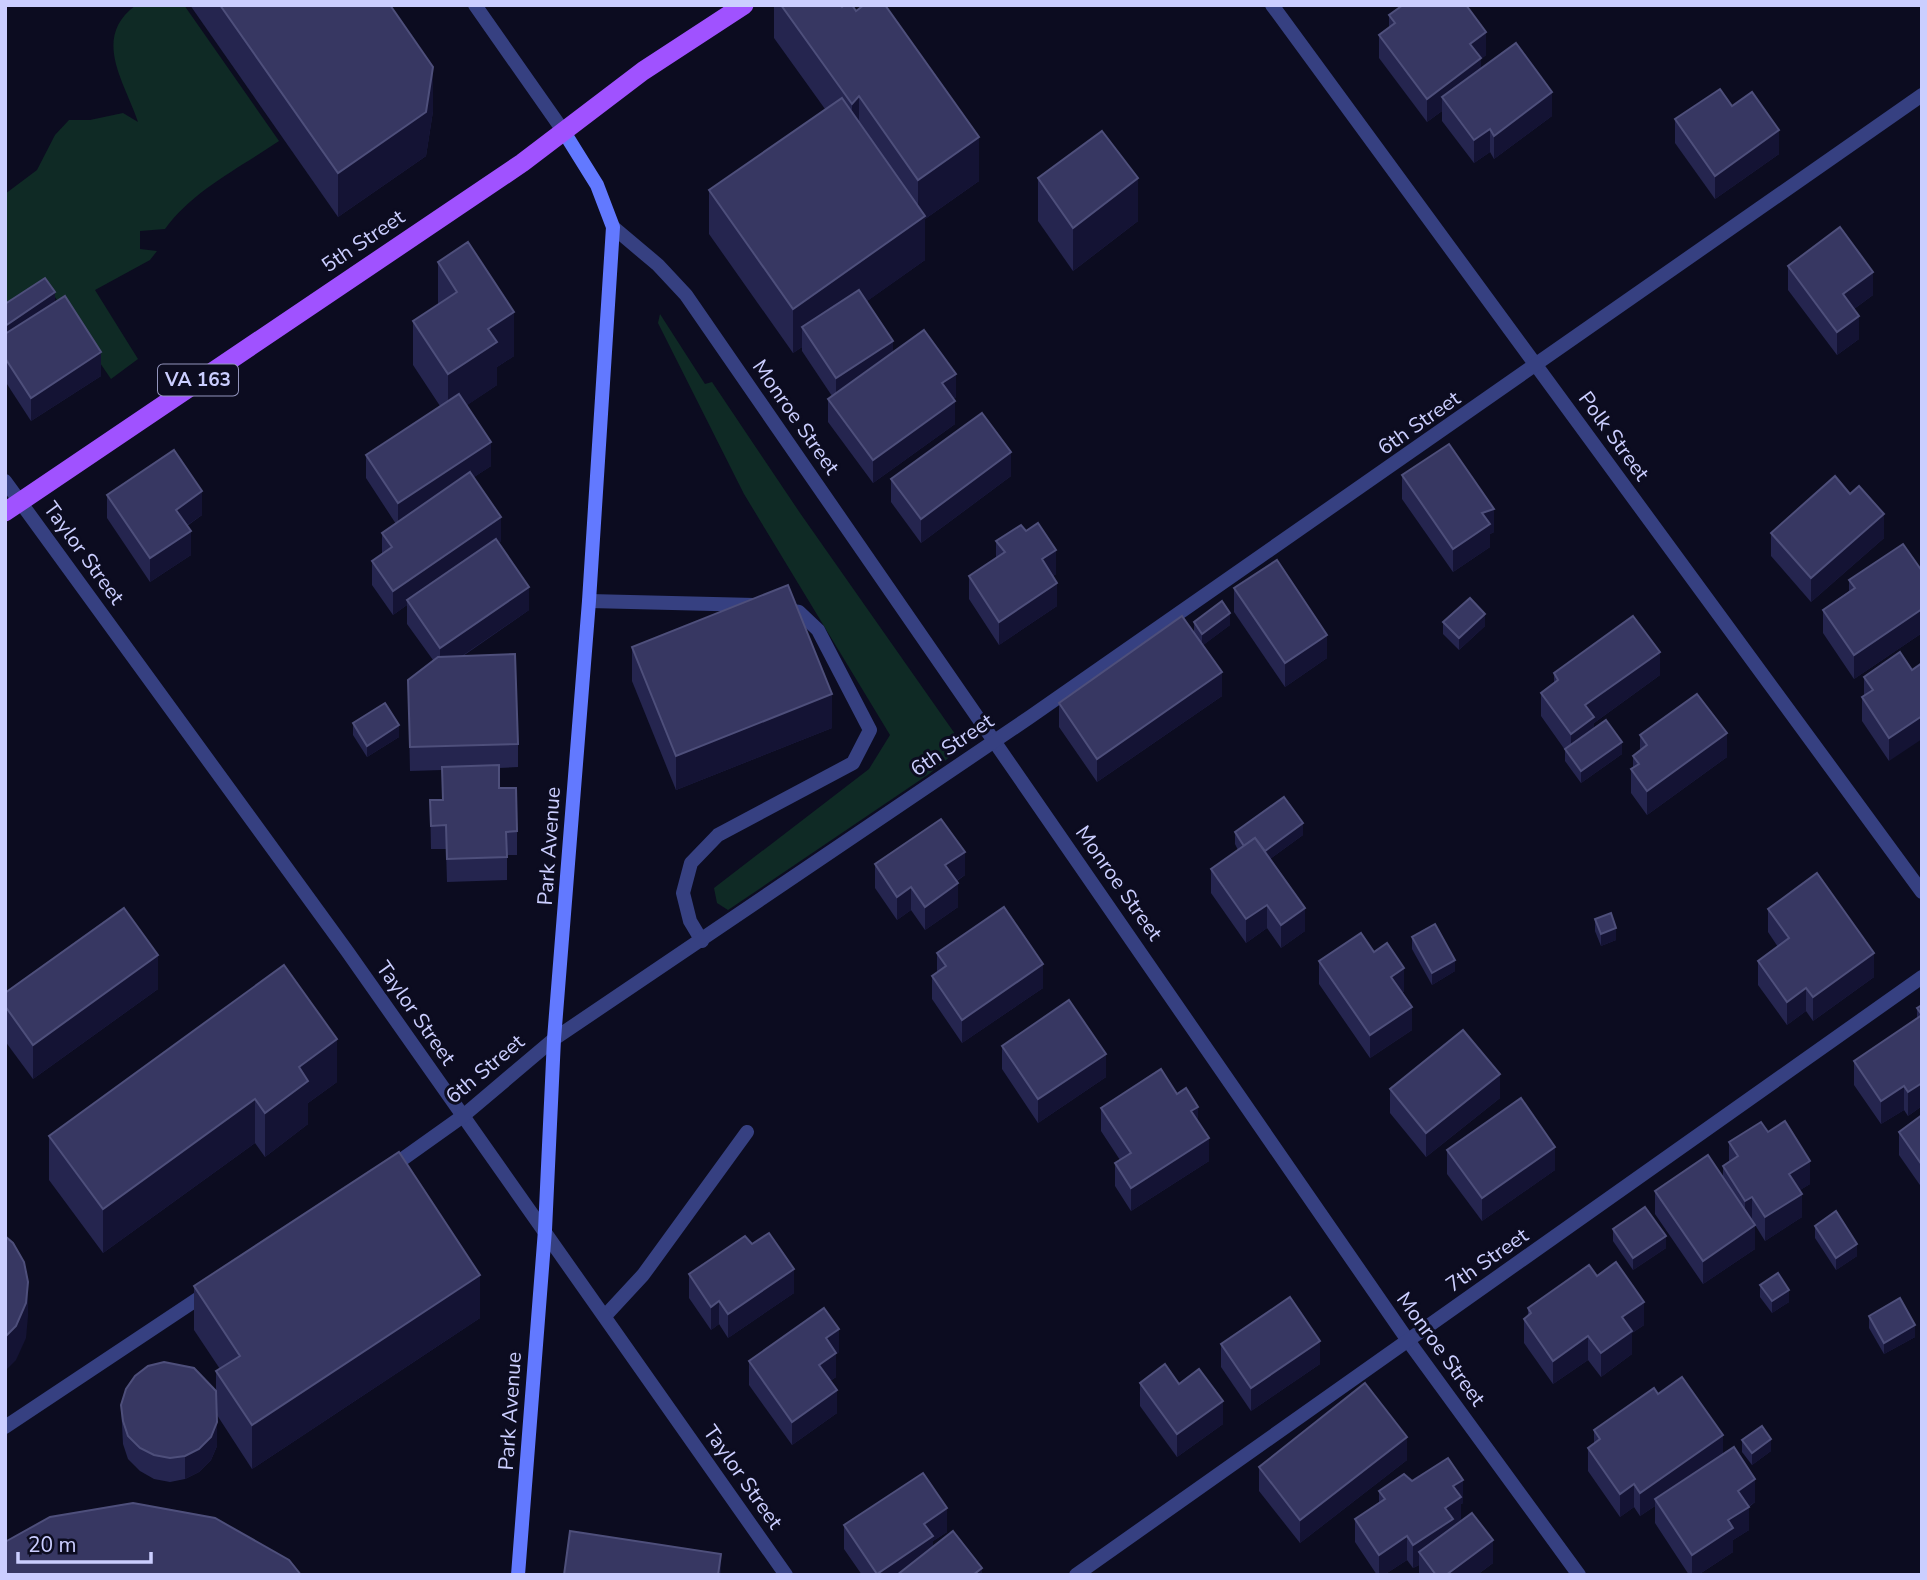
<svg xmlns="http://www.w3.org/2000/svg" width="1927" height="1580" font-family="'Nunito Sans',sans-serif">
<style>
.grass{fill:#0f2a25}
.lines{fill:none;stroke-linecap:round;stroke-linejoin:round}
.service{stroke:#364081;stroke-width:14}
.minor{stroke:#364081;stroke-width:14}
.secondary{stroke:#6279ff;stroke-width:14}
.primary{stroke:#a052ff;stroke-width:19}
.wall{fill:#25254f}
.shaded-wall{fill:#141334}
.building{fill:#373762;stroke:#4e4f7b;stroke-width:2}
.labels{text-anchor:middle;dominant-baseline:central;stroke-width:6;stroke-linejoin:round;paint-order:stroke}
.shield{fill:#0c0c20;stroke:#9294bc;stroke-width:2}
.shield-label{font-size:19px;font-weight:bold;fill:#cbceff}
.street-label{font-size:21px;fill:#cbceff;stroke:#0c0c20}
</style>
<rect width="100%" height="100%" fill="#0c0c20"/>
<g class="grass">
<path d="M136,5H184L279,141C241,167 192,191 165,229L140,231V249L157,251L150,260L95,290L138,359L111,379L46,284L5,313V194L37,170L55,135L69,120H90L123,113L138,122C125,82 91,38 136,5Z"/>
<path d="M660,314L705,384L712,382L800,513L960,741L958,750L929,774L728,910L717,903L714,888L869,769L890,735L744,494L658,323Z"/>
</g>
<g class="lines">
<g class="service">
<path d="M589,601L755,605"/>
<path d="M702,941L690,921L683,893L691,863L718,835L853,763L870,730L818,630L799,612L782,609"/>
<path d="M605,1316L643,1275L747,1132"/>
</g>
<g class="minor">
<path d="M475,5L564,132"/>
<path d="M1272,5L1922,892"/>
<path d="M613,227L658,265L686,295L1409,1342L1579,1575"/>
<path d="M5,481L347,951L786,1575"/>
<path d="M390,1168L463,1116L554,1039L1030,717L1922,95"/>
<path d="M5,1427L208,1292"/>
<path d="M1076,1575L1922,977"/>
</g>
<path class="secondary" d="M518,1575L545,1230L554,1039L589,601L613,227L597,185L564,132"/>
<path class="primary" d="M5,512L522,163L643,71L744,5"/>
</g>
<g class="wall">
<path d="M190,5H390L433,111L426,156L338,217Z"/>
<path d="M774,5H840L979,181L925,219V260L867,301L893,352L956,397L953,399L955,424L873,483L828,422V399L832,396L802,351V347L793,353L709,234V190L825,109L774,38Z"/>
<path d="M1389,15L1486,55L1481,59V69L1552,116L1494,159L1490,152L1474,163L1442,121V111L1427,122L1379,58V35L1389,27Z"/>
<path d="M1732,106L1779,154L1715,199L1675,143V119Z"/>
<path d="M1038,178L1138,221L1073,271L1038,221Z"/>
<path d="M438,262L514,356L497,367V385L467,405L491,466L474,477L501,541L498,543L529,610L463,656L518,744V767L499,768V788L517,831V855H507V880L447,882L446,849H431L430,800H442V770L410,771L408,680L433,660L407,624V605L393,615L372,585V561L382,554V533L396,524L366,478V455L440,406L413,365V321L438,305Z"/>
<path d="M1788,266L1873,295L1854,309L1859,339L1837,355L1788,290Z"/>
<path d="M55,302L101,376L31,421L5,381V304Z"/>
<path d="M1402,475L1494,532L1490,534V547L1453,572L1402,499Z"/>
<path d="M1011,476L921,543L891,502V479Z"/>
<path d="M107,495L202,515L187,526L191,555L150,582L107,518Z"/>
<path d="M1771,533L1884,538L1811,602L1771,556Z"/>
<path d="M996,541L1056,574L1053,576L1057,606L999,645L969,599V576L996,558Z"/>
<path d="M1922,571V633L1854,679L1823,633V610L1849,591V580Z"/>
<path d="M1234,588L1327,658L1285,687L1234,612Z"/>
<path d="M1194,622L1230,625L1203,645L1222,696L1097,782L1059,727V703L1194,632Z"/>
<path d="M1443,622L1485,626L1459,650L1443,634Z"/>
<path d="M632,647L832,728L676,790L632,681Z"/>
<path d="M1912,670L1889,761L1862,721V697L1864,695V677Z"/>
<path d="M1554,673L1660,675L1594,723V729L1622,754L1581,783L1565,761V750L1541,716V693L1554,683Z"/>
<path d="M353,723L399,737L367,757L353,735Z"/>
<path d="M1640,735L1727,757L1647,815L1631,793V769L1633,768V756L1640,751Z"/>
<path d="M1235,832L1303,835L1270,859L1305,931L1281,948L1267,928L1246,943L1211,893V869L1238,850L1235,844Z"/>
<path d="M875,864L965,875L957,881L958,907L925,930L911,910L897,920L875,888Z"/>
<path d="M1768,909L1874,977L1813,1021L1806,1011L1787,1025L1758,985V961L1778,947L1768,932Z"/>
<path d="M1595,919L1616,940L1601,946L1595,931Z"/>
<path d="M1412,937L1455,971L1432,985L1412,949Z"/>
<path d="M1374,952L1404,991L1402,993L1412,1030L1370,1058L1319,984V961Z"/>
<path d="M937,953L1043,988L962,1043L932,999V976L937,972Z"/>
<path d="M158,989L33,1079L5,1041V993Z"/>
<path d="M1922,1005V1106L1908,1116L1904,1110L1881,1124L1854,1085V1061L1917,1018V1008Z"/>
<path d="M1002,1046L1106,1077L1038,1123L1002,1069Z"/>
<path d="M337,1082L308,1103V1124L265,1157L255,1143L103,1253L49,1180V1136Z"/>
<path d="M1390,1089L1500,1098L1426,1157L1390,1113Z"/>
<path d="M1177,1094L1198,1122L1209,1161L1131,1211L1115,1186V1163L1120,1160L1101,1131V1108Z"/>
<path d="M1922,1115V1188L1899,1155V1132Z"/>
<path d="M1768,1132L1810,1184L1800,1190L1802,1217L1765,1241L1752,1220L1755,1249L1703,1284L1655,1214V1191L1723,1177V1166L1729,1162V1142Z"/>
<path d="M1447,1150L1555,1170L1482,1221L1447,1174Z"/>
<path d="M1815,1226L1857,1256L1836,1270L1815,1238Z"/>
<path d="M1613,1229L1666,1248L1633,1270L1613,1241Z"/>
<path d="M689,1274L794,1293L728,1338L719,1324L711,1330L689,1298Z"/>
<path d="M1597,1276L1644,1325L1632,1333V1354L1601,1377L1588,1360L1553,1384L1524,1343V1319L1528,1316V1308Z"/>
<path d="M1760,1285L1789,1302L1772,1313L1760,1297Z"/>
<path d="M194,1286L480,1318L252,1469L217,1415V1446L211,1460L199,1472L185,1479L170,1482L154,1479L140,1471L128,1459L123,1444L121,1405L216,1391V1371L220,1369L194,1330Z"/>
<path d="M1869,1316L1915,1337L1884,1354L1869,1328Z"/>
<path d="M1221,1344L1320,1364L1251,1411L1221,1367Z"/>
<path d="M839,1352L836,1354V1377L830,1381L837,1413L792,1445L749,1385V1361Z"/>
<path d="M1140,1383L1179,1384L1223,1424L1177,1457L1140,1406Z"/>
<path d="M1658,1394L1723,1454L1755,1502L1749,1507V1530L1733,1540V1552L1698,1575H1689L1655,1523V1506L1640,1516L1634,1507L1620,1517L1588,1471V1448L1594,1444V1430Z"/>
<path d="M1742,1440L1771,1451L1752,1465L1742,1452Z"/>
<path d="M1407,1460L1300,1543L1259,1491V1467Z"/>
<path d="M1412,1481L1463,1503L1461,1504V1521L1453,1527L1493,1563L1477,1575H1419V1565L1413,1568L1407,1560L1384,1575H1377L1355,1542V1519L1379,1503V1491Z"/>
<path d="M844,1525L947,1532L933,1541V1547L982,1575H862L844,1549Z"/>
</g>
<g class="shaded-wall">
<path d="M1486,32V55L1481,59V82L1442,97V111L1427,122V99L1470,44Z"/>
<path d="M433,67V111L426,156L338,217V173Z"/>
<path d="M1552,92V116L1494,159V136Z"/>
<path d="M859,96V140L852,148V104Z"/>
<path d="M1490,129V152L1474,163V140Z"/>
<path d="M1779,130V154L1715,199V176Z"/>
<path d="M979,137V181L925,219V260L811,341L802,327V347L793,353V309L918,221V180Z"/>
<path d="M1138,178V221L1073,271V228Z"/>
<path d="M1873,272V295L1843,317V294Z"/>
<path d="M55,292V304L5,337V326Z"/>
<path d="M514,312V356L497,367V385L448,418V374L488,329Z"/>
<path d="M1859,316V339L1837,355V332Z"/>
<path d="M893,341V364L836,402V378Z"/>
<path d="M101,352V376L31,421V398Z"/>
<path d="M956,374V397L942,407V383Z"/>
<path d="M955,401V424L873,483V460Z"/>
<path d="M491,442V466L398,527V503Z"/>
<path d="M1011,452V476L921,543V519Z"/>
<path d="M202,491V515L176,533V510Z"/>
<path d="M1494,509V532L1490,534V547L1453,572V549L1482,513Z"/>
<path d="M1884,514V538L1811,602V578Z"/>
<path d="M501,517V541L409,604L407,600V605L393,615V591Z"/>
<path d="M191,531V555L150,582V558Z"/>
<path d="M1056,550V574L1042,582V559Z"/>
<path d="M1057,583V606L999,645V622Z"/>
<path d="M529,587V610L440,671V648Z"/>
<path d="M1922,609V633L1854,679V655Z"/>
<path d="M1230,613V625L1202,646V634Z"/>
<path d="M1485,614V626L1459,650V638Z"/>
<path d="M1327,635V658L1285,687V663Z"/>
<path d="M1660,652V675L1594,723V741L1571,757V734L1585,705Z"/>
<path d="M1222,672V696L1097,782V759Z"/>
<path d="M832,694V728L676,790V756Z"/>
<path d="M1922,716V739L1889,761V738Z"/>
<path d="M399,725V737L367,757V746Z"/>
<path d="M1727,733V757L1647,815V791Z"/>
<path d="M1622,742V754L1581,783V771Z"/>
<path d="M1303,823V835L1259,867V855Z"/>
<path d="M965,852V875L945,888V865Z"/>
<path d="M958,883V907L925,930V907Z"/>
<path d="M911,887V910L897,920V897Z"/>
<path d="M1267,905V928L1246,943V919Z"/>
<path d="M1305,908V931L1281,948V925Z"/>
<path d="M1616,928V940L1601,946V934Z"/>
<path d="M1874,953V977L1813,1021V997Z"/>
<path d="M158,955V989L33,1079V1045Z"/>
<path d="M1455,960V971L1432,985V973Z"/>
<path d="M1043,964V988L962,1043V1020Z"/>
<path d="M1404,968V991L1391,1000V977Z"/>
<path d="M1806,988V1011L1787,1025V1002Z"/>
<path d="M1412,1007V1030L1370,1058V1035Z"/>
<path d="M337,1039V1082L308,1103V1124L265,1157V1113L299,1067Z"/>
<path d="M1106,1054V1077L1038,1123V1099Z"/>
<path d="M1500,1074V1098L1426,1157V1133Z"/>
<path d="M1922,1083V1106L1908,1116V1092Z"/>
<path d="M1904,1086V1110L1881,1124V1101Z"/>
<path d="M255,1099V1143L103,1253V1209Z"/>
<path d="M1198,1107V1130L1191,1111Z"/>
<path d="M1209,1138V1161L1131,1211V1188Z"/>
<path d="M1555,1147V1170L1482,1221V1198Z"/>
<path d="M1810,1161V1184L1789,1197V1174Z"/>
<path d="M1802,1194V1217L1765,1241V1217Z"/>
<path d="M1752,1197V1220L1745,1224V1201Z"/>
<path d="M1755,1225V1249L1703,1284V1261Z"/>
<path d="M1666,1236V1248L1633,1270V1258Z"/>
<path d="M1857,1244V1256L1836,1270V1258Z"/>
<path d="M794,1269V1293L728,1338V1314Z"/>
<path d="M480,1275V1318L252,1469V1425Z"/>
<path d="M28,1282V1316L26,1338L16,1360L5,1371V1337Z"/>
<path d="M1789,1290V1302L1772,1313V1301Z"/>
<path d="M719,1301V1324L711,1330V1307Z"/>
<path d="M1644,1302V1325L1632,1333V1354L1601,1377V1353L1622,1317Z"/>
<path d="M1915,1325V1337L1884,1354V1343Z"/>
<path d="M839,1329V1352L836,1354V1377L819,1388V1365L826,1338Z"/>
<path d="M1588,1336V1360L1553,1384V1361Z"/>
<path d="M1320,1341V1364L1251,1411V1388Z"/>
<path d="M837,1390V1413L792,1445V1422Z"/>
<path d="M1223,1401V1424L1177,1457V1434Z"/>
<path d="M217,1422V1446L211,1460L199,1472L185,1479V1456Z"/>
<path d="M1723,1435V1458L1655,1499V1506L1640,1516V1493Z"/>
<path d="M1407,1437V1460L1300,1543V1520Z"/>
<path d="M1771,1439V1451L1752,1465V1453Z"/>
<path d="M1755,1479V1502L1743,1510L1749,1507V1530L1733,1540V1552L1698,1575H1692V1555L1728,1520L1738,1491Z"/>
<path d="M1463,1480V1503L1461,1504V1521L1453,1526V1542L1419,1552V1565L1413,1568V1545L1445,1508L1453,1486Z"/>
<path d="M1634,1484V1507L1620,1517V1494Z"/>
<path d="M947,1508V1532L933,1541V1560L910,1575H877L924,1524Z"/>
<path d="M1407,1536V1560L1384,1575H1379V1555Z"/>
<path d="M1493,1540V1563L1477,1575H1446Z"/>
<path d="M721,1554V1575H718Z"/>
<path d="M982,1568V1575H973Z"/>
</g>
<g class="building">
<path d="M220,5H390L433,67L426,112L338,173Z"/>
<path d="M781,5H840L842,7L844,5H852L856,11L864,5H885L979,137L918,180L859,96L852,104Z"/>
<path d="M1403,5H1466L1486,32L1470,44L1481,58L1427,99L1379,35L1395,23L1389,15Z"/>
<path d="M1516,43L1552,92L1494,136L1490,129L1474,140L1442,97Z"/>
<path d="M1720,89L1732,106L1752,92L1779,130L1715,176L1675,119Z"/>
<path d="M842,98L925,216L793,309L709,190Z"/>
<path d="M1102,131L1138,178L1073,228L1038,178Z"/>
<path d="M1840,227L1873,272L1843,294L1859,316L1837,332L1788,266Z"/>
<path d="M468,242L514,312L488,329L497,342L448,374L413,321L457,292L438,262Z"/>
<path d="M45,278L55,292L5,326V304Z"/>
<path d="M859,290L893,341L836,378L802,327Z"/>
<path d="M65,296L101,352L31,398L5,358V334Z"/>
<path d="M924,330L956,374L942,383L955,401L873,460L828,399Z"/>
<path d="M459,394L491,442L398,503L366,455Z"/>
<path d="M982,413L1011,452L921,519L891,479Z"/>
<path d="M1449,444L1494,509L1482,513L1490,524L1453,549L1402,475Z"/>
<path d="M174,450L202,491L176,510L191,531L150,558L107,495Z"/>
<path d="M470,472L501,517L393,591L372,561L392,547L382,533Z"/>
<path d="M1835,476L1850,494L1859,486L1884,514L1811,578L1771,533Z"/>
<path d="M1038,523L1056,550L1042,559L1057,583L999,622L969,576L1005,552L996,541L1021,525L1026,531Z"/>
<path d="M496,539L529,587L440,648L407,600Z"/>
<path d="M1903,544L1922,571V609L1854,655L1823,610L1855,588L1849,580Z"/>
<path d="M1277,560L1327,635L1285,663L1234,588Z"/>
<path d="M788,585L832,694L676,756L632,647Z"/>
<path d="M1470,598L1485,614L1459,638L1443,622Z"/>
<path d="M1222,601L1230,613L1202,634L1194,622Z"/>
<path d="M1182,616L1222,672L1097,759L1059,703Z"/>
<path d="M1633,616L1660,652L1585,705L1594,717L1571,734L1541,693L1558,680L1554,673Z"/>
<path d="M1900,652L1912,670L1922,663V716L1889,738L1862,697L1873,690L1864,677Z"/>
<path d="M515,654L518,744L410,747L408,680L438,657Z"/>
<path d="M1697,694L1727,733L1647,791L1631,769L1639,764L1633,756L1647,745L1640,735Z"/>
<path d="M385,703L399,725L367,746L353,723Z"/>
<path d="M1606,720L1622,742L1581,771L1565,749Z"/>
<path d="M499,765V788H516L517,831L506,832L507,857L447,859L446,825L431,826L430,800H443L442,767Z"/>
<path d="M1284,797L1303,823L1265,851L1255,838L1244,846L1235,832Z"/>
<path d="M941,819L965,852L945,865L958,883L925,907L911,887L897,897L875,864Z"/>
<path d="M1255,838L1305,908L1281,925L1267,905L1246,919L1211,869Z"/>
<path d="M1817,873L1874,953L1813,997L1806,988L1787,1002L1758,961L1789,938L1768,909Z"/>
<path d="M1004,907L1043,964L962,1020L932,976L946,966L937,953Z"/>
<path d="M124,908L158,955L33,1045L5,1006V993Z"/>
<path d="M1611,913L1616,928L1601,934L1595,919Z"/>
<path d="M1435,924L1455,960L1432,973L1412,937Z"/>
<path d="M1361,933L1374,952L1387,943L1404,968L1391,977L1412,1007L1370,1035L1319,961Z"/>
<path d="M284,965L337,1039L299,1067L308,1081L265,1113L255,1099L103,1209L49,1136Z"/>
<path d="M1069,1000L1106,1054L1038,1099L1002,1046Z"/>
<path d="M1922,1005V1015L1917,1008Z"/>
<path d="M1922,1015V1083L1908,1092L1904,1086L1881,1101L1854,1061Z"/>
<path d="M1463,1030L1500,1074L1426,1133L1390,1089Z"/>
<path d="M1161,1069L1177,1094L1186,1088L1198,1107L1191,1111L1209,1138L1131,1188L1115,1163L1131,1153L1101,1108Z"/>
<path d="M1521,1098L1555,1147L1482,1198L1447,1150Z"/>
<path d="M1922,1115V1165L1899,1132Z"/>
<path d="M1785,1121L1810,1161L1789,1174L1802,1194L1765,1217L1752,1197L1745,1201L1723,1166L1738,1156L1729,1142L1761,1122L1768,1132Z"/>
<path d="M399,1152L480,1275L252,1425L216,1371L240,1356L194,1286Z"/>
<path d="M1708,1155L1755,1225L1703,1261L1655,1191Z"/>
<path d="M1645,1207L1666,1236L1633,1258L1613,1229Z"/>
<path d="M1836,1211L1857,1244L1836,1258L1815,1226Z"/>
<path d="M769,1233L794,1269L728,1314L719,1301L711,1307L689,1274L745,1236L752,1244Z"/>
<path d="M5,1236L13,1243L24,1262L28,1282L26,1303L16,1326L5,1337Z"/>
<path d="M1616,1262L1644,1302L1622,1317L1632,1331L1601,1353L1588,1336L1553,1361L1524,1319L1531,1313L1528,1308L1589,1265L1597,1276Z"/>
<path d="M1778,1273L1789,1290L1772,1301L1760,1285Z"/>
<path d="M1290,1297L1320,1341L1251,1388L1221,1344Z"/>
<path d="M1900,1298L1915,1325L1884,1343L1869,1316Z"/>
<path d="M824,1308L839,1329L826,1338L836,1353L819,1365L837,1390L792,1422L749,1361Z"/>
<path d="M164,1362L194,1368L216,1391L217,1422L211,1437L199,1449L185,1456L170,1458L154,1455L140,1448L128,1436L123,1421L121,1405L126,1389L135,1376L148,1366Z"/>
<path d="M1165,1364L1179,1384L1199,1369L1223,1401L1177,1434L1140,1383Z"/>
<path d="M1682,1377L1723,1435L1640,1493L1634,1484L1620,1494L1588,1448L1600,1439L1594,1430L1654,1388L1658,1394Z"/>
<path d="M1365,1383L1407,1437L1300,1520L1259,1467Z"/>
<path d="M1762,1426L1771,1439L1752,1453L1742,1440Z"/>
<path d="M1734,1447L1755,1479L1738,1491L1749,1507L1728,1520L1733,1528L1692,1555L1655,1499Z"/>
<path d="M1448,1458L1463,1480L1453,1486L1461,1497L1445,1508L1453,1519L1413,1545L1407,1536L1379,1555L1355,1519L1385,1499L1379,1491L1404,1474L1412,1481Z"/>
<path d="M923,1473L947,1508L924,1524L933,1536L877,1574L844,1525Z"/>
<path d="M133,1503L215,1518L289,1560L301,1575H5V1542L50,1517Z"/>
<path d="M1472,1513L1493,1540L1446,1575H1436L1419,1552Z"/>
<path d="M570,1531L721,1554L718,1575H564Z"/>
<path d="M953,1531L982,1568L973,1575H897Z"/>
</g>
<g class="labels">
<rect class="shield" x="158" y="364.5" width="80" height="31" rx="5"/>
<g class="shield-label">
<text x="198" y="380">VA 163</text>
</g>
<g class="street-label">
<text transform="translate(363 241) rotate(-34)">5th Street</text>
<text transform="translate(796 417) rotate(55)">Monroe Street</text>
<text transform="translate(1419 423) rotate(-35)">6th Street</text>
<text transform="translate(1614 436) rotate(54)">Polk Street</text>
<text transform="translate(84 553) rotate(54)">Taylor Street</text>
<text transform="translate(952 745) rotate(-34)">6th Street</text>
<text transform="translate(549 846) rotate(-86)">Park Avenue</text>
<text transform="translate(1119 883) rotate(55)">Monroe Street</text>
<text transform="translate(416 1013) rotate(55)">Taylor Street</text>
<text transform="translate(485 1069) rotate(-40)">6th Street</text>
<text transform="translate(1487 1260) rotate(-35)">7th Street</text>
<text transform="translate(1441 1349) rotate(54)">Monroe Street</text>
<text transform="translate(510 1411) rotate(-86)">Park Avenue</text>
<text transform="translate(743 1477) rotate(55)">Taylor Street</text>
</g>
</g>
<rect width="1927" height="1580" fill="none" stroke="#cbceff" stroke-width="14"/>
<path d="M18 1552v10h133v-10" fill="none" stroke="#cbceff" stroke-width="3.5"/>
<text x="28" y="1552" font-size="21" fill="#cbceff" stroke="#0c0c20" stroke-width="5" paint-order="stroke">20 m</text>
</svg>
